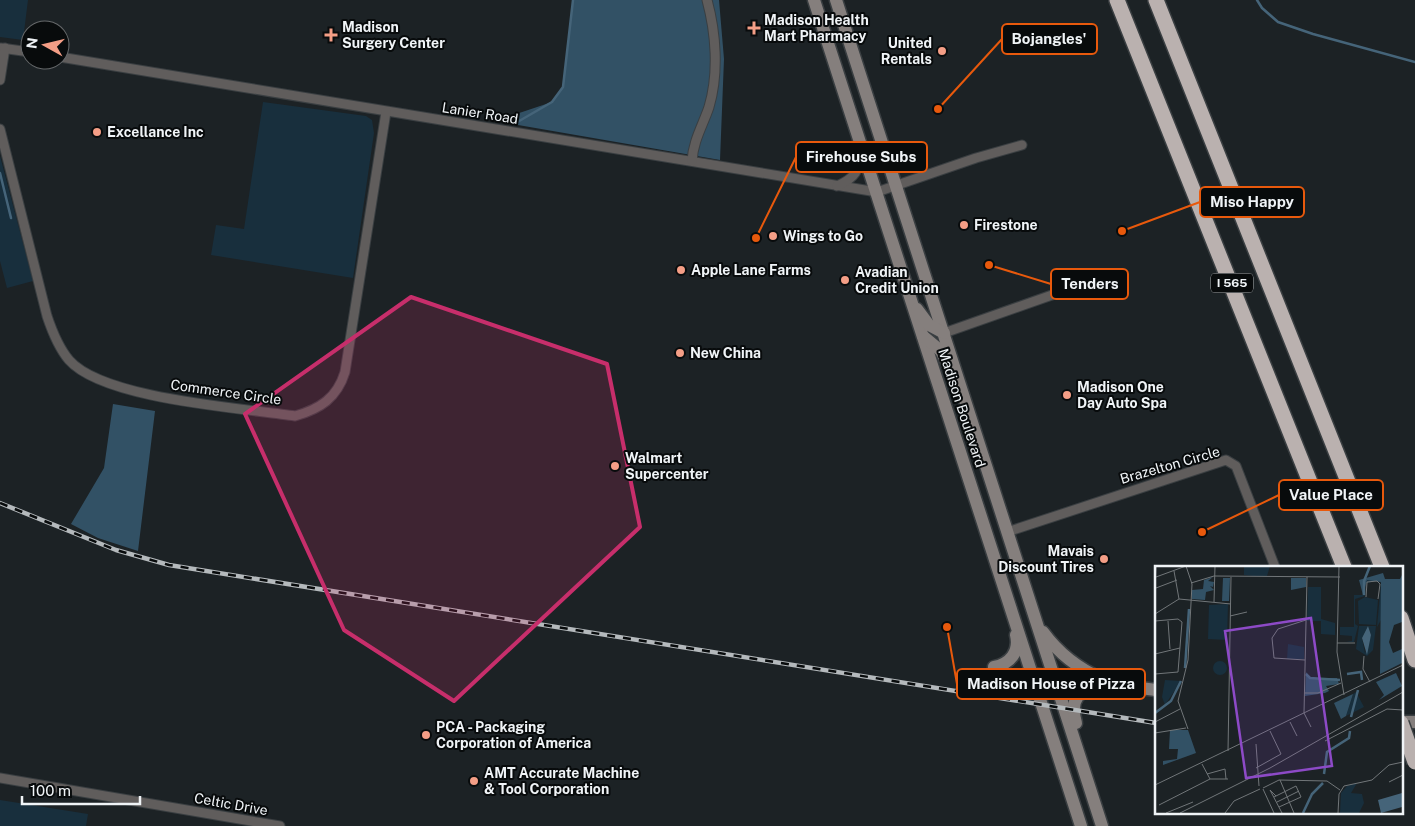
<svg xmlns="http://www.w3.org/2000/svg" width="1415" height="826" font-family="'Public Sans',sans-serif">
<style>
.green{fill:#182f3d}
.forest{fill:#325165}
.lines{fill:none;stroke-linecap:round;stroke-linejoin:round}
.stream{stroke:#456479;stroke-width:2.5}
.street-casing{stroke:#3a3f42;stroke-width:11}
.secondary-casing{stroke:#3a3f42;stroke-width:15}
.highway-casing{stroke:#3a3f42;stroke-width:18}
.street{stroke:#605d5c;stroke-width:9}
.secondary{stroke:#857f7d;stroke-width:12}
.highway{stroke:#bab1af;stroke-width:15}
.rail-casing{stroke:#b4b9bc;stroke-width:4.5}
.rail{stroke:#080b0c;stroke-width:2.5;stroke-dasharray:8;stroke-linecap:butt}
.highway-bridge-casing{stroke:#3a3f42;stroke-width:18;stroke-linecap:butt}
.highway-bridge{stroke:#bab1af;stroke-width:15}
.marked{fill:#c72e6b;fill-opacity:0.2;stroke:#c72e6b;stroke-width:4;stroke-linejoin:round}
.poi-dot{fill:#f49e86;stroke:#080b0c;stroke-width:2}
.labels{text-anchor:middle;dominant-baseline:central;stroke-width:4;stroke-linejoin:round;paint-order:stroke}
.shield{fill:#080b0c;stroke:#aaaeb0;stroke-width:1}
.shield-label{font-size:12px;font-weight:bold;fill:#f0f4f7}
.poi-label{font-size:14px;font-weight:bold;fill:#f0f4f7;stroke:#080b0c;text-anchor:start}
.street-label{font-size:14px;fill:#f0f4f7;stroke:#080b0c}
.inset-river{fill:none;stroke:#456479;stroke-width:2.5}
.inset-road{fill:none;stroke:#717679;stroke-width:1}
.view{fill:#8d4ac7;fill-opacity:0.15;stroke:#8d4ac7;stroke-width:2.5}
.inset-edge{fill:none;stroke:#f0f4f7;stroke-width:2.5}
.leader{fill:none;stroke:#e8590c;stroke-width:2}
.callout-dot{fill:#e8590c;stroke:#080b0c;stroke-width:2}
.callout{fill:#080b0c;stroke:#e8590c;stroke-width:2}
.callout-label{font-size:15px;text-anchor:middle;font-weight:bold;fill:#f0f4f7}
</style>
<rect width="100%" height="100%" fill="#1c2225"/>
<g class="green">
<path d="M0,0H28L23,40L0,37Z"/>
<path d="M263,102L366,116L372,120L374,133L353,278L211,255L216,225L244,229Z"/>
<path d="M0,156L33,281L7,288L0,261Z"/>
<path d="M0,800L88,814L86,826H0Z"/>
</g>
<g class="forest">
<path d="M573,0H719L724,59L720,160L495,121L552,102L563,87Z"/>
<path d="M113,404L155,411L138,551L98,538L71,524L104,468Z"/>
</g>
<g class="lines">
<g class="stream">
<path d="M1257,0L1262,8L1278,22L1313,34L1415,62"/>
<path d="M514,124L552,102L563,87L573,0"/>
<path d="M0,173L11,218"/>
</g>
<g class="street-casing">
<g id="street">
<path d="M1,48L30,52"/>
<path d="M60,57L877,192L976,158L1022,145"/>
<path d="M0,80L5,48"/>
<path d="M0,129L47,316C52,331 58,347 69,360C103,399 241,408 295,416C320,409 337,398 345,372L386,112"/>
<path d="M692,161C693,141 703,125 709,107C719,73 716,33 707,0"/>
<path d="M837,186C855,178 860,171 860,151"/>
<path d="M944,333L1086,283"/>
<path d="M1007,532L1226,460L1236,466L1275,567"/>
<path d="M0,778L280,826"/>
</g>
</g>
<g class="secondary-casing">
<g id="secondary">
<path d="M814,0L1081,826"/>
<path d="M836,0L1102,826"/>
<path d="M917,309L929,325L944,333"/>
<path d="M923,336L941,351L948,364"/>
<path d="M1043,632C1059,654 1077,668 1102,679"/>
<path d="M994,667C1010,664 1020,652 1016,635"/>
<path d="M1032,674L1156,690"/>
<path d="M1401,722H1415"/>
<path d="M1076,723C1069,698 1079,691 1101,684"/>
</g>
</g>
<g class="highway-casing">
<g id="highway">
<path d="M1117,0L1344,567"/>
<path d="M1156,0L1382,567"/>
<path d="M1401,618L1415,660"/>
</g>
</g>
<use href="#street" class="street"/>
<use href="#secondary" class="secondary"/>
<use href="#highway" class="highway"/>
<g class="rail-casing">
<g id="rail">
<path d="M0,503L116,550L169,565L1156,723"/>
<path d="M1401,756L1415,755"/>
</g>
</g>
<use href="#rail" class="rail"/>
<g class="highway-bridge-casing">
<path id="highway-bridge" d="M1401,723L1415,762"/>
</g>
<use href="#highway-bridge" class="highway-bridge"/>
</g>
<path class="marked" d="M411,297L607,364L640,527L454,701L344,630L245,414Z"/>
<g class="poi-dot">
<path d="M751.5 20.5h5v5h5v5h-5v5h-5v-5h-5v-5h5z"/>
<path d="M328.5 27.5h5v5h5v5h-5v5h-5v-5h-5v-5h5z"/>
<circle cx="942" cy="51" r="5"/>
<circle cx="97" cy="132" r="5"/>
<circle cx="964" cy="225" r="5"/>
<circle cx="773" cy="236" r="5"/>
<circle cx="681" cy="270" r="5"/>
<circle cx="845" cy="280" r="5"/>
<circle cx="680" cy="353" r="5"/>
<circle cx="1067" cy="395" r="5"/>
<circle cx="615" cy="466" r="5"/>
<circle cx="1104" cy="559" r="5"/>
<circle cx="426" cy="735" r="5"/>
<circle cx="474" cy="781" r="5"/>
</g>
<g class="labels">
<rect class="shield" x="1211" y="273.5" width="42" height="19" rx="4"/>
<g class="shield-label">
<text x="1232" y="283">I 565</text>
</g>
<g class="poi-label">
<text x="764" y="20">Madison Health<tspan x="764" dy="16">Mart Pharmacy</tspan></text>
<text x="342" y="27">Madison<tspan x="342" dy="16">Surgery Center</tspan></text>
<text x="932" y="43" text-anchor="end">United<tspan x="932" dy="16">Rentals</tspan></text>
<text x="107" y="132">Excellance Inc</text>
<text x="974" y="225">Firestone</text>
<text x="783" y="236">Wings to Go</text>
<text x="691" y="270">Apple Lane Farms</text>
<text x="855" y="272">Avadian<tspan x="855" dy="16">Credit Union</tspan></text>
<text x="690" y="353">New China</text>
<text x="1077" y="387">Madison One<tspan x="1077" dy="16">Day Auto Spa</tspan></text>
<text x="625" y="458">Walmart<tspan x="625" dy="16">Supercenter</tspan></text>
<text x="1094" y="551" text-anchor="end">Mavais<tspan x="1094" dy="16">Discount Tires</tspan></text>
<text x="436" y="727">PCA - Packaging<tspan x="436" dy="16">Corporation of America</tspan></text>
<text x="484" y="773">AMT Accurate Machine<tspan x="484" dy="16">&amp; Tool Corporation</tspan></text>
</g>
<g class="street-label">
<text transform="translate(480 113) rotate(9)">Lanier Road</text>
<text transform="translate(226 392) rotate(8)">Commerce Circle</text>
<text transform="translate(962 408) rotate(72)">Madison Boulevard</text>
<text transform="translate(1170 465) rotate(-16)">Brazelton Circle</text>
<text transform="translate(231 804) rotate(10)">Celtic Drive</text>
</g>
</g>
<g transform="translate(1155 566)">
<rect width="248" height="248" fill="#1c2225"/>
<path d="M89,0H115L112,10H98L89,9ZM212,13L222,14L226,15V54L222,61L226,17L223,14L210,18V30L200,33V58L203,60L199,76H191L197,75V70L185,69V61H199V29H209V17ZM153,21H166V53L180,57V69L166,68V55H152ZM210,31L223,34L221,59L204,58L203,35ZM73,38L72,74L53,73L54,39ZM204,60H221L218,84L212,90L201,83ZM213,60L216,69L210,87L207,72ZM133,78L149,81V93H132ZM58 102a7 7 0 1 1 14 0a7 7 0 1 1-14 0ZM10,114L26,115L10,139L7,131ZM201,126L209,141L191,150L198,128ZM202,217L196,227L207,228L209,237L204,247H185L186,227L192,220Z" fill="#182f3d" fill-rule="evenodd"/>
<path d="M228,7L230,13H245L247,9V56L239,59L234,76L238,87L247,83V97L225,108L226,16L212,14L208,29L204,14ZM58,11L53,15L59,16L58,21L55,20L59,24L51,26L50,34L37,33V24L48,23L49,14ZM68,12H75L74,35H67ZM136,12H151V21L136,24ZM151,106L155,112H182L184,118L171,120L174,125L170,127L150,130ZM241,107L247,120L224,134L229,129L221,116ZM198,128L191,150L186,153L179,137ZM15,164H33L41,187L8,199V195L22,193L23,183H14Z" fill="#325165"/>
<path d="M213,60L216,69L212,89L207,72ZM247,227V241L226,247L223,234Z" fill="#456479"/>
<path class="inset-river" d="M209,29V15L215,0M30,102L34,43M151,108L155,112L185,114M192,108L206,106L207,114M0,147L16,135L26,115M196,151L203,124M169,208L172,186L194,172L195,165M148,247L157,228L168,217"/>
<path class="inset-road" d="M31,0L37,18L33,94L23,135L33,163M184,0L182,86L189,129M19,5L24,33M1,11L31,0M152,11L149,147L156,161M36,17L59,10L185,11M0,21L1,0M1,22L22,14M211,31L212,16L222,15L225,18L223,33M59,36L60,0M0,48L24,33L76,38M75,50L92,46M0,55L23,53L27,56L23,106L0,108M13,55L15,83M182,77H200M0,88L25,82M209,90L208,103L215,116M150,94L119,92L117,72L123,63L151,54M149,127H163L186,117M0,156L25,143M135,156L142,170M0,167L31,162M170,175L232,143L248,144M101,178L104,220M73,185L76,11M47,198L55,213M101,202L126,188L115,165M52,208L70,203L71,213M125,214L139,247M234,216L248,209M0,219L248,99M108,222L124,214L172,215L185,224M108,223L119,247M121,230L115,224L127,247M119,231L141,220L146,231L124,241M122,236L144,225M4,239L55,213H73M11,247L38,236M25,247L115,202L248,126M70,247L79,235L105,223M183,247L184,228L189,220L217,214L234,199L248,196"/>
<path class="view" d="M156,52L177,200L91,212L70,65Z"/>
<rect width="248" height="248" class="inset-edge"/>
</g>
<path class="leader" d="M938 109L1002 39M756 238L796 157M1122 231L1200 202M989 265L1051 284M1202 532L1279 495M947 627L957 684"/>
<g class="callout-dot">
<circle cx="938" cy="109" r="5"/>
<circle cx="756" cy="238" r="5"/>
<circle cx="1122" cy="231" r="5"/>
<circle cx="989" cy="265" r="5"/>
<circle cx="1202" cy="532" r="5"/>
<circle cx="947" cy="627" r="5"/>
</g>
<g class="callout">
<rect x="1002" y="24" width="95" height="30" rx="5"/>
<rect x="796" y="142" width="131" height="30" rx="5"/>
<rect x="1200" y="187" width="104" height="30" rx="5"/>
<rect x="1051" y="269" width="77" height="30" rx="5"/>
<rect x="1279" y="480" width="104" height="30" rx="5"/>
<rect x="957" y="669" width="188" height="30" rx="5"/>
</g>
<g class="callout-label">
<text x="1049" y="44">Bojangles'</text>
<text x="861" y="162">Firehouse Subs</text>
<text x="1252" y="207">Miso Happy</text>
<text x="1090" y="289">Tenders</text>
<text x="1331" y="500">Value Place</text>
<text x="1051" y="689">Madison House of Pizza</text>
</g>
<g transform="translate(45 45) rotate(278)"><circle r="24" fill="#080b0c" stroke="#65686a"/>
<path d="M0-4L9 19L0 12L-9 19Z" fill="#f49e86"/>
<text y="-8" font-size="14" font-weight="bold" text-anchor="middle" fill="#f0f4f7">N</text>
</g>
<path d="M22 796v8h118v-8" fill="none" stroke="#f0f4f7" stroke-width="2.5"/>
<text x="30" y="796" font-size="15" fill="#f0f4f7" stroke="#080b0c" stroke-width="4" paint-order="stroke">100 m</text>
</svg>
